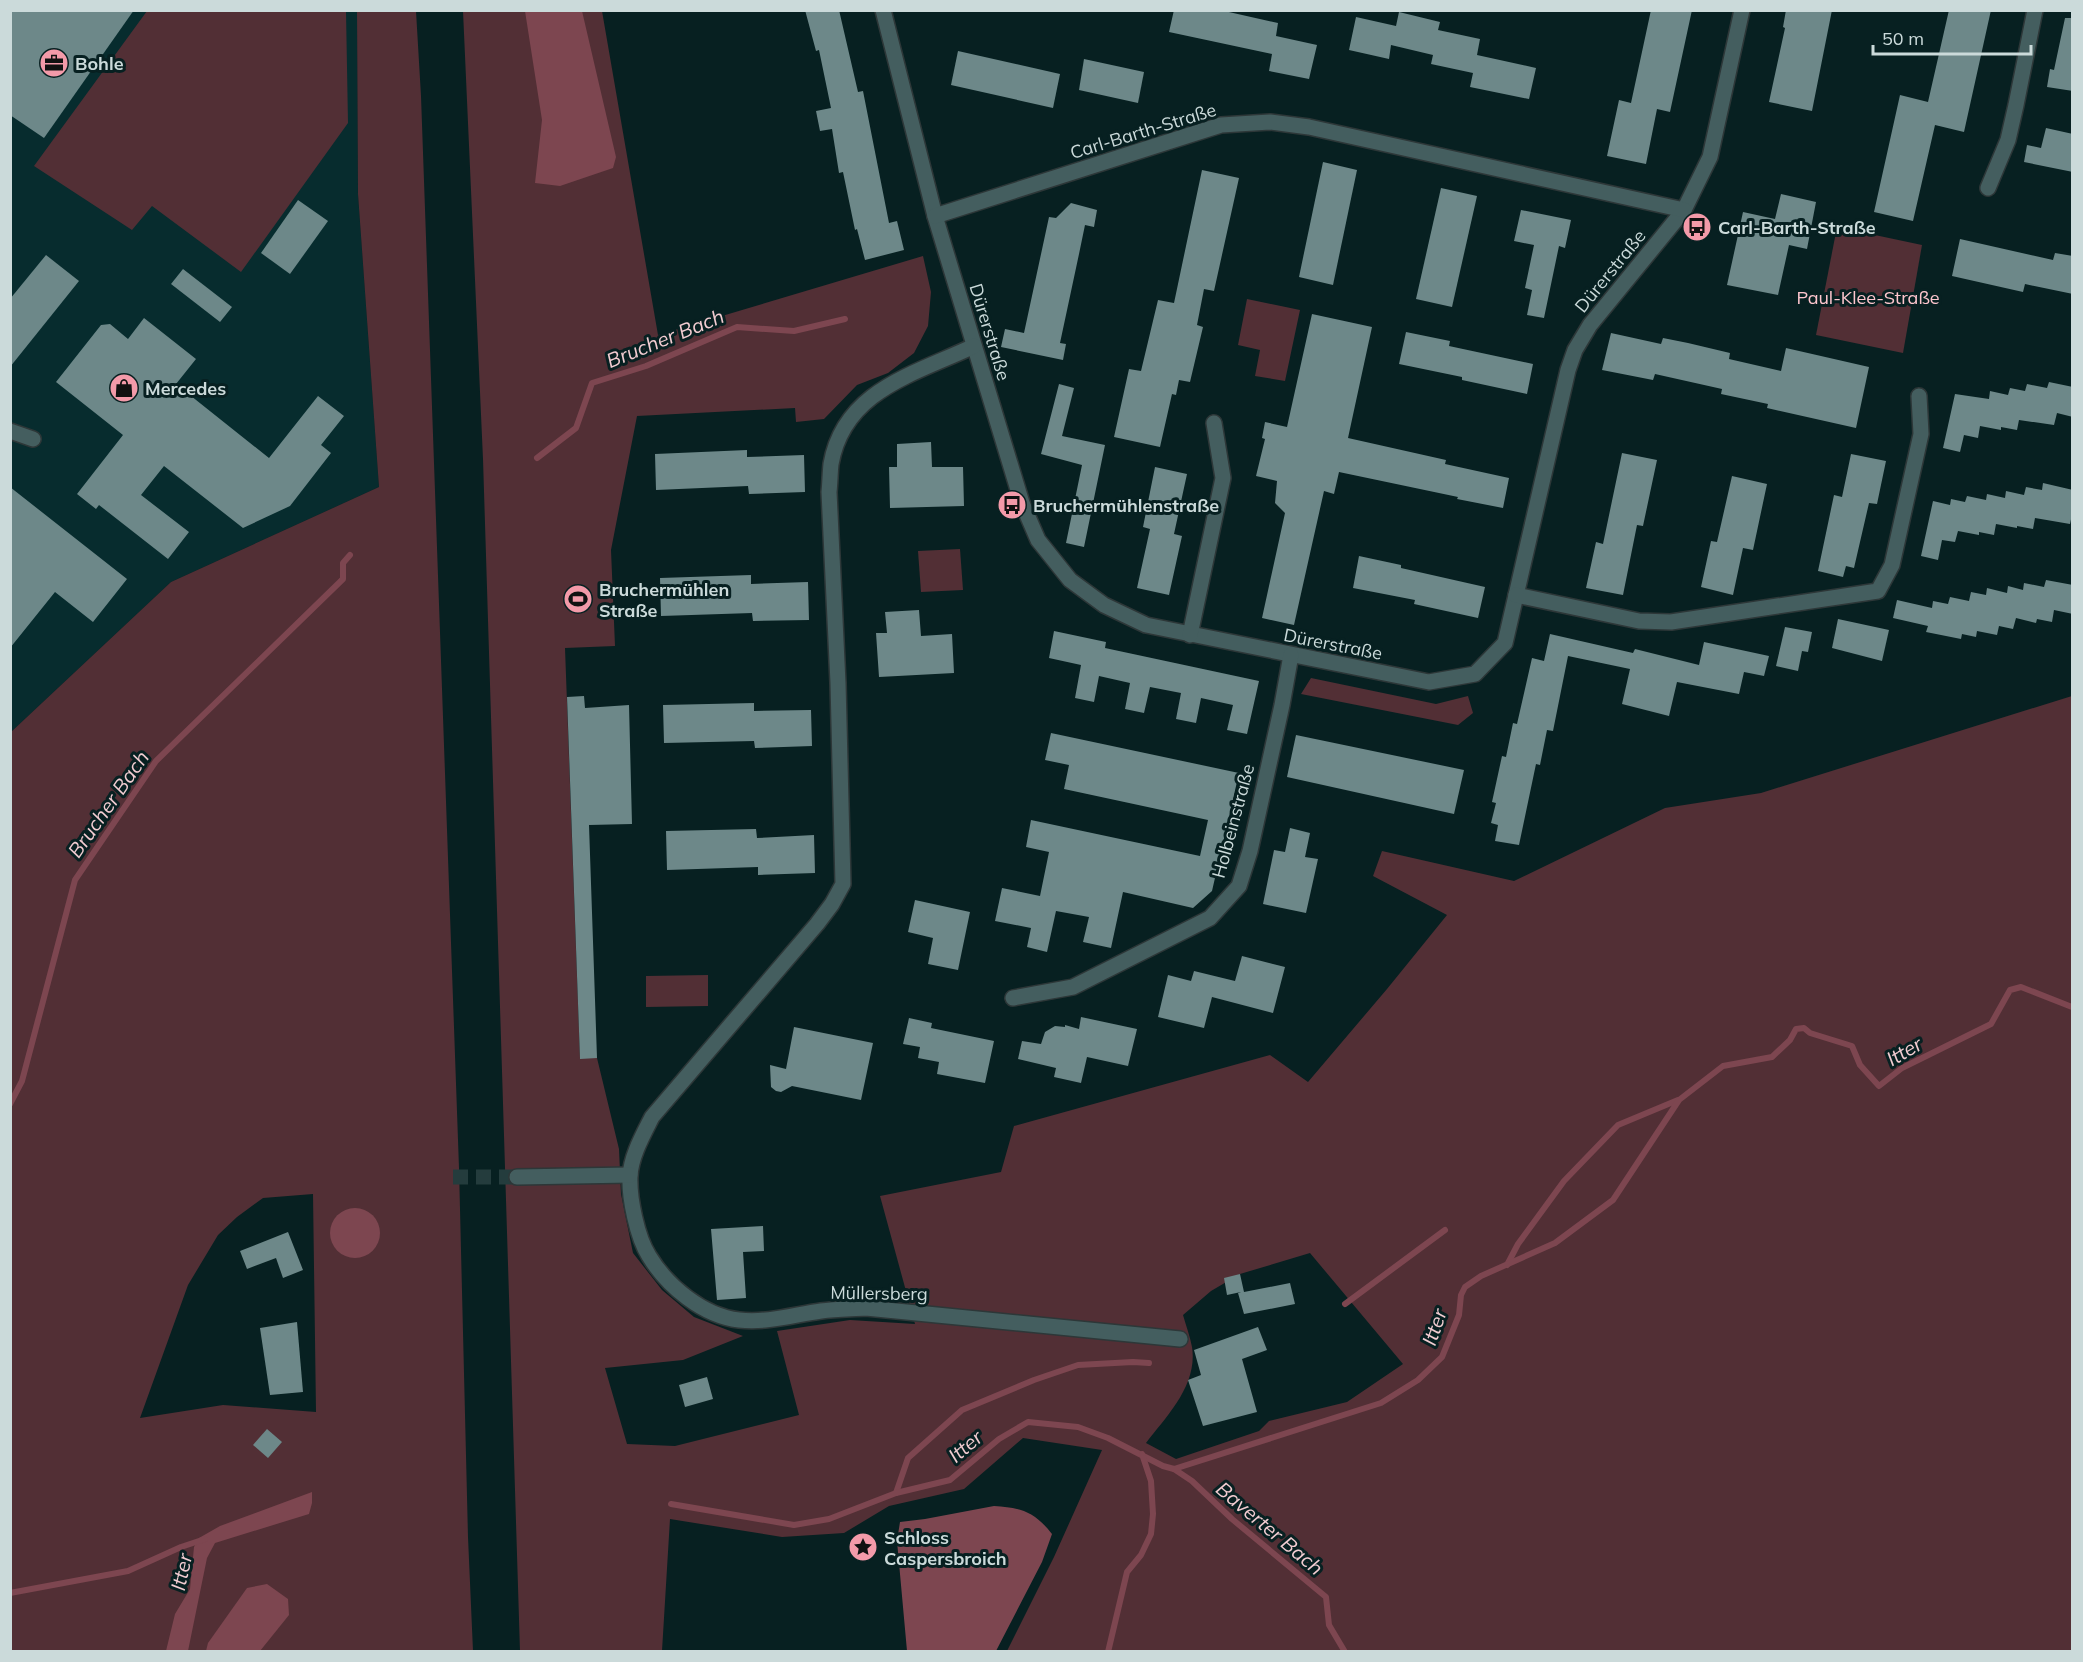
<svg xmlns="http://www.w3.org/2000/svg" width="2083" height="1662" font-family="Mulish,sans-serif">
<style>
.built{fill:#072c2e}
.green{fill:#522f35;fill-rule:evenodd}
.water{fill:#7d4650}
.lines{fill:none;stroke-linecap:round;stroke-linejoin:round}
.stream{stroke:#7d4650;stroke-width:6}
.building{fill:#6d8889}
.street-tunnel{stroke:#243c3d;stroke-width:15;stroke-dasharray:15 8;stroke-linecap:butt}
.street-casing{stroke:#2d3738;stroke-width:18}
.street{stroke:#445e5f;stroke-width:15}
.labels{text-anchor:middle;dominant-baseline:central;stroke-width:6;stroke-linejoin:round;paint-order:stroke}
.poi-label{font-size:18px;font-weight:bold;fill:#cbdada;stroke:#072021;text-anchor:start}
.street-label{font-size:18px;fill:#cbdada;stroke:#072021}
.park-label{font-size:18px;fill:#fec6ce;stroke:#072021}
.water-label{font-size:20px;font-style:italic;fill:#f3cdd2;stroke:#072021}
</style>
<rect width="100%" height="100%" fill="#072021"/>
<path class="built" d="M11,11H357L358,194L379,487L171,582L11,732Z"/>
<g class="green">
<path d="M147,11H346L348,123L241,272L152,206L132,230L34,166Z"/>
<path d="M357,11H416L421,96L459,1168L468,1537L473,1651L11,1652V732L171,582L379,487L358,194ZM313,1194L316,1412L223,1405L140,1418L188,1285L218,1235L237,1217L263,1198Z"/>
<path d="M463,11H602L658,335L923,256L931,292L928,326L914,353L888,373L857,385L824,419L796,422L795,408L637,416L611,550L615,646L565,648L580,1058H597L619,1149L621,1194L633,1253L662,1290L694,1317L743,1336L683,1360L605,1368L627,1444L675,1446L799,1415L777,1331L850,1320L915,1324L880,1196L1001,1172L1014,1126L1270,1055L1308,1082L1387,989L1447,915L1373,876L1382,851L1514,881L1665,808L1761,793L2072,696V1651H1007L1054,1557L1102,1450L1023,1438L964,1489L889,1506L844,1533L782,1537L670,1519L662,1651H520L483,459ZM1310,1253L1403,1364L1347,1402L1269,1421L1259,1431L1176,1459L1146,1443C1167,1416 1198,1385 1192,1347C1190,1336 1186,1326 1183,1315L1211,1291L1240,1274Z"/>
<path d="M1837,227L1922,245L1903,353L1816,335Z"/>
<path d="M1247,299L1300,310L1285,381L1255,376L1260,350L1238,345Z"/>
<path d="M960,549L963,590L921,592L918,551Z"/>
<path d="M1311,678L1436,704L1468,696L1473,713L1458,725L1301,694Z"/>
<path d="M708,975V1006L646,1007V976Z"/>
</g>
<g class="water">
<path d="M525,11H582L616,157L613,168L560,186L535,183L542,120Z"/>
<circle cx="355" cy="1233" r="25"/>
<path d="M312,1492V1503L309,1514L215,1543L207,1558L188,1651H166L175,1614L190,1589L194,1547L199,1538L220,1526Z"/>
<path d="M994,1506C1021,1508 1034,1511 1052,1534L1042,1562L996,1651H907L897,1541L900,1522L925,1519Z"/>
<path d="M267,1584L288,1599L289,1615L260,1651H206L208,1643L247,1588Z"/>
</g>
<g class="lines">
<g class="stream">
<path d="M537,458L576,428L592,383L646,366L737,327L794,331L845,319"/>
<path d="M10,1104L22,1081L75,880L156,761L343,579V563L350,555"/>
<path d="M1507,1265L1518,1244L1564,1181L1618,1125L1678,1100"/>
<path d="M1345,1304L1445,1230"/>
<path d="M1174,1469L1192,1481L1232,1519L1326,1597L1329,1625L1345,1652"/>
<path d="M896,1493L908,1458L962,1410L1034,1380L1078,1365L1133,1362L1149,1363"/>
<path d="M671,1504L794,1525L829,1519L896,1493L950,1480L999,1439L1028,1422L1078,1427L1108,1438L1163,1466L1174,1469L1381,1403L1418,1380L1442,1357L1459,1315L1461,1295L1465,1287L1481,1276L1555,1243L1613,1200L1679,1100L1723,1066L1772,1057L1790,1040L1796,1029L1804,1028L1810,1033L1852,1046L1860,1065L1879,1086L1902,1068L1991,1024L2010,990L2021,987L2072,1007"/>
<path d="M10,1593L128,1571L181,1547L205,1539"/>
<path d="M1108,1652L1127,1572L1141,1555L1151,1534L1153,1514L1151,1481L1142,1454"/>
</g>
</g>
<g class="building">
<path d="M10,10H134L44,138L10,115Z"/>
<path d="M805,10H839L858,92L863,91L889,223L897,221L904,250L865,260L857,229L855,230L843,172L839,173L832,129L820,131L816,111L831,108L819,50L816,51Z"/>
<path d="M1174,10H1220L1278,23L1276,36L1317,45L1309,79L1269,71L1272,54L1169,32Z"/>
<path d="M1651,10H1692L1670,112L1657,109L1646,164L1607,156L1619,100L1631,103Z"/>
<path d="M1786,10H1832L1812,111L1769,102L1785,28L1783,27Z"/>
<path d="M1949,10H1991L1964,132L1935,125L1913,221L1874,212L1900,95L1928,102Z"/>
<path d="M1399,12L1440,22L1438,30L1480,39L1477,55L1536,68L1529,99L1470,87L1473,73L1431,64L1433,55L1391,45L1389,59L1349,50L1356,17L1396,26Z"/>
<path d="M2065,18H2073V91L2047,87L2050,69L2054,70Z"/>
<path d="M958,51L1060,74L1053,108L951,85Z"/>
<path d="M1084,59L1144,72L1138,103L1079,90Z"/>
<path d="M2046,128L2073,134V172L2024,162L2027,145L2041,148Z"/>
<path d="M1323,162L1357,170L1333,285L1299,277Z"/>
<path d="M1202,170L1239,178L1214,291L1204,289L1197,325L1203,327L1190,382L1179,380L1176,395L1172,394L1160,447L1114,437L1129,369L1141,371L1158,300L1174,303Z"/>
<path d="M1441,188L1477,196L1452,307L1416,299Z"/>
<path d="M1781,194L1816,202L1807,249L1789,245L1778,295L1727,285L1743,212L1775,219Z"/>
<path d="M298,200L328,221L290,274L261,253Z"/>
<path d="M1071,203L1097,210L1094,227L1085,225L1079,254L1060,343L1066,344L1063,360L1001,347L1005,329L1024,333L1049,217L1056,218Z"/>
<path d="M1521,210L1571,220L1565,248L1559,246L1544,318L1527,315L1532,290L1525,288L1534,245L1514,241Z"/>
<path d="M1960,239L2053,260L2055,253L2073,256V294L2025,284L2023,292L1952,276Z"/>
<path d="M46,255L79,281L10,367V299Z"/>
<path d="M183,269L232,307L220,322L171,284Z"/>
<path d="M1312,314L1372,327L1348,438L1446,460L1445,464L1509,478L1503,508L1457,499L1458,497L1339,472L1334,494L1324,491L1294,625L1262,618L1285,513L1275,503L1277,481L1256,476L1265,439L1262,438L1265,422L1287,427Z"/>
<path d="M144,318L196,359L176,384L269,458L318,396L344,416L321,445L331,453L290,506L243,528L164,466L141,495L189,532L168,559L99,505L96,509L77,494L123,435L56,382L101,325L110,324L128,339Z"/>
<path d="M1406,332L1450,341L1449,346L1533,364L1527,394L1462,380V377L1399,364Z"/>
<path d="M1611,333L1661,344L1663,338L1688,343L1730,353L1729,359L1781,371L1786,348L1869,367L1856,428L1767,408L1768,404L1721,394L1722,389L1655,374L1653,380L1602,370Z"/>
<path d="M2049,382L2073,387V417L2057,413L2054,425L2019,420L2017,430L2001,427V430L1980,426L1978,438L1964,435L1960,452L1943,448L1955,394L1989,399L1990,391L2008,395L2010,388L2025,391L2027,384L2047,388Z"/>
<path d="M1059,384L1074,388L1062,436L1105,445L1084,547L1066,543L1082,465L1041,454Z"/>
<path d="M931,442L932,467H963L964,506L890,508L889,467H897V444Z"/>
<path d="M747,450V457L804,455L805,492L749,494L748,486L656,490L655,454Z"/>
<path d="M1622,453L1657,460L1643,526L1637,525L1623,595L1586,588L1596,542L1603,544Z"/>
<path d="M1851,454L1886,461L1877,504L1869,503L1854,568L1846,566L1843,577L1818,571L1834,495L1842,497Z"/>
<path d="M1155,467L1187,474L1174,534L1182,536L1169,595L1137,588L1150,529L1143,527Z"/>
<path d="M1732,476L1767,484L1753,550L1743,548L1733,595L1701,587L1711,541L1717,542Z"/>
<path d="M2043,483L2073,490V510L2070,524L2035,518L2033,529L2017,526V528L1996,524L1994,535L1979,532V535L1958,531L1955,542L1942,540L1938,560L1921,556L1933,501L1950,505L1951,499L1965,502L1967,496L1986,500L1987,494L2005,498L2006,491L2024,495L2026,487L2042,490Z"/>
<path d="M10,487L127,579L93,622L55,592L10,648Z"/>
<path d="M1359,556L1401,565V568L1485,587L1478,618L1414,604L1415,600L1353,588Z"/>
<path d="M751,575V584L808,582L809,620L753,621L752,613L661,616L660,578Z"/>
<path d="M2046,580L2073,585V614L2054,610L2052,622L2037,619L2036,623L2016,618L2013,629L1999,626L1997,635L1977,631L1976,637L1962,634L1961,639L1926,632L1928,626L1893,618L1897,600L1932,608L1933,601L1948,604L1950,597L1969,601L1971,592L1986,595L1987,588L2007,593L2008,586L2023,590L2024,583L2044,587Z"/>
<path d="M919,610L921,636L952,634L954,673L879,677L876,633H887L885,612Z"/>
<path d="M1838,619L1889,630L1882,661L1832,648Z"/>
<path d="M1785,627L1812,632L1808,652L1802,651L1798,671L1776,666Z"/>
<path d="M1054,631L1106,642L1105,648L1259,681L1247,734L1227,730L1233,705L1201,698L1196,723L1176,719L1181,693L1150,687L1144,713L1125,709L1130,683L1099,676L1094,702L1075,698L1081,665L1049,658Z"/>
<path d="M1550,634L1633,653L1635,649L1699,665L1704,642L1769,656L1764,676L1744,672L1739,694L1677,682L1669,716L1622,704L1630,669L1568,656L1553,731L1547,730L1540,765L1536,764L1519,845L1495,841L1498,825L1491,823L1496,803L1492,802L1502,756L1506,757L1513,723L1517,724L1532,658L1544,661Z"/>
<path d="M584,696L585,708L629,705L632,824L589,825L597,1058L580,1059L567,697Z"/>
<path d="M754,703V711L811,710L812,746L755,748L754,741L664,743L663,705Z"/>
<path d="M1051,733L1239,773L1212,891L1193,908L1123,892L1111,948L1083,942L1089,917L1056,911L1047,952L1027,947L1031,928L995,921L1002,888L1040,896L1049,852L1026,847L1031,820L1200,856L1208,820L1064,789L1069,765L1045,760Z"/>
<path d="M1296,735L1464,770L1454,814L1287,777Z"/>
<path d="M1290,828L1310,833L1305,857L1318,859L1306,913L1263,904L1274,850L1285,852Z"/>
<path d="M756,829L757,838L814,835L815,873L758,875V867L667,870L666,831Z"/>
<path d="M915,900L970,912L958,970L928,964L933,938L908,932Z"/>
<path d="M1242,956L1285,967L1273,1013L1212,997L1204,1028L1158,1017L1168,975L1191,981L1194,971L1235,981Z"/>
<path d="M1081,1017L1137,1029L1128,1066L1087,1057L1081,1083L1054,1077L1056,1068L1018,1059L1022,1041L1041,1044L1045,1032L1055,1026L1065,1027V1025L1079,1029Z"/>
<path d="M909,1018L932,1023L931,1028L994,1041L985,1083L937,1074L939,1062L918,1058L920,1047L903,1044Z"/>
<path d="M794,1027L873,1043L861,1100L792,1086L781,1092L776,1091L771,1087L770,1065L786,1069Z"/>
<path d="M763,1226L764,1251L743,1252L746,1298L717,1300L711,1229Z"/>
<path d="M288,1232L303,1270L283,1278L276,1258L247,1269L240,1251Z"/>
<path d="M1240,1274L1244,1292L1290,1283L1295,1304L1244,1314L1238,1293L1241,1292L1227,1295L1224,1278Z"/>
<path d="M297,1322L303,1392L270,1395L260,1328Z"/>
<path d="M1258,1327L1267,1350L1242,1359L1257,1412L1203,1426L1188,1380L1201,1375L1194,1350Z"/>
<path d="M707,1377L713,1399L685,1407L679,1385Z"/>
<path d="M267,1429L282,1442L268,1458L253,1445Z"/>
</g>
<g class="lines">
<path class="street-tunnel" d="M453,1177H517"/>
<g class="street-casing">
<g id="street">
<path d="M883,10L935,216L1022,503L1038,540L1070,580L1104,605L1146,625L1429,682L1475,674L1505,643L1568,370L1575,350L1590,325L1684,210L1710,157L1742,10"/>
<path d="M1988,188L2008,140L2016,105L2035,10"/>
<path d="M935,216L1221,125L1270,122L1309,127L1684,210"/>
<path d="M974,346C915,374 844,390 831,464C830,473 830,483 829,492L838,683L843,884L832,904L817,924L652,1117C643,1135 631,1156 630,1176C629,1198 637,1237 649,1256C667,1286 703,1316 739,1320C768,1323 793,1315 821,1311C836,1309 851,1309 866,1308L1180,1339"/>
<path d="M10,431L33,439"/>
<path d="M1516,595L1639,621L1671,622L1878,591L1892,565L1921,434L1919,396"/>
<path d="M1190,635L1223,478L1214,423"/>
<path d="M1013,998L1073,987L1210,918L1239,886L1250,851L1282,705L1291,655"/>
<path d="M517,1177L630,1175"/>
</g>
</g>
<use href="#street" class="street"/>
</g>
<defs>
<g id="office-disc" transform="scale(1.5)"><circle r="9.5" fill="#f39aa9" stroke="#072021"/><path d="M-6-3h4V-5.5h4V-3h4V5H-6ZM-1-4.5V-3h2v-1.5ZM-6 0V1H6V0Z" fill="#111"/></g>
<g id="bus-disc" transform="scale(1.5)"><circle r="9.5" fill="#f39aa9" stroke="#072021"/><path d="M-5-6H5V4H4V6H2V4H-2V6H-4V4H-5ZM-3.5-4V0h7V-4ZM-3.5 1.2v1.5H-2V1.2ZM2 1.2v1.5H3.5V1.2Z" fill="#111"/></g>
<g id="shop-disc" transform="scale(1.5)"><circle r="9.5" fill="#f39aa9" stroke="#072021"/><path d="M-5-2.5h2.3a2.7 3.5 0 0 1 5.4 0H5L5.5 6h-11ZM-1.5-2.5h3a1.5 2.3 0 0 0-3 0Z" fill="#111"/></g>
<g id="stadium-disc" transform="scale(1.5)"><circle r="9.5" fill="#f39aa9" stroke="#072021"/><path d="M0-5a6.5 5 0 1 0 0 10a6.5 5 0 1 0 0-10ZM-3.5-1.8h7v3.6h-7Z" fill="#111"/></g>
<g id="sight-disc" transform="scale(1.5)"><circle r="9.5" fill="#f39aa9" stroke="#072021"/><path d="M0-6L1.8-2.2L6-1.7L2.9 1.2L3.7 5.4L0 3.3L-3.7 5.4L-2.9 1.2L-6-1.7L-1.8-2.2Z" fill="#111"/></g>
</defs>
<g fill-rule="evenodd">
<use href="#office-disc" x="54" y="63"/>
<use href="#bus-disc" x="1697" y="227"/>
<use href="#shop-disc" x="124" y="388"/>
<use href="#bus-disc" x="1012" y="505"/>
<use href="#stadium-disc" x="578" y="599"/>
<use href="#sight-disc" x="863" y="1547"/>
</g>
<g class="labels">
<g class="poi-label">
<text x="75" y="63">Bohle</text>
<text x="1718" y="227">Carl-Barth-Straße</text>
<text x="145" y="388">Mercedes</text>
<text x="1033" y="505">Bruchermühlenstraße</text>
<text x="599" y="589">Bruchermühlen<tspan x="599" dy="21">Straße</tspan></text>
<text x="884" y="1537">Schloss<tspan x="884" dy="21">Caspersbroich</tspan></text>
</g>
<g class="street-label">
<text transform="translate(1143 131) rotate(-17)">Carl-Barth-Straße</text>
<text transform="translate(1610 271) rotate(-51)">Dürerstraße</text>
<text transform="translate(990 332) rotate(73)">Dürerstraße</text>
<text transform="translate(1333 644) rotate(11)">Dürerstraße</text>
<text transform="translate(1233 821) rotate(-75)">Holbeinstraße</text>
<text transform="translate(879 1293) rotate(1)">Müllersberg</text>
</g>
<g class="park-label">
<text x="1868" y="297">Paul-Klee-Straße</text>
</g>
<g class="water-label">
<text transform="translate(665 338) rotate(-22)">Brucher Bach</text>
<text transform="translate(108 804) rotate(-55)">Brucher Bach</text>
<text transform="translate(1904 1051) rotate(-30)">Itter</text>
<text transform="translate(1434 1327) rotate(-71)">Itter</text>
<text transform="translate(965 1446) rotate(-40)">Itter</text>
<text transform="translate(1270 1528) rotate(40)">Baverter Bach</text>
<text transform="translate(181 1572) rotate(-78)">Itter</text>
</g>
</g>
<rect width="2083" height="1662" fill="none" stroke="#cbdada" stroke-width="24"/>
<path d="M1873 45v9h158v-9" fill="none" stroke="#cbdada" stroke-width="3"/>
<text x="1882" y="45" font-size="18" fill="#cbdada" stroke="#072021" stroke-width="4.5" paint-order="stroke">50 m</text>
</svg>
